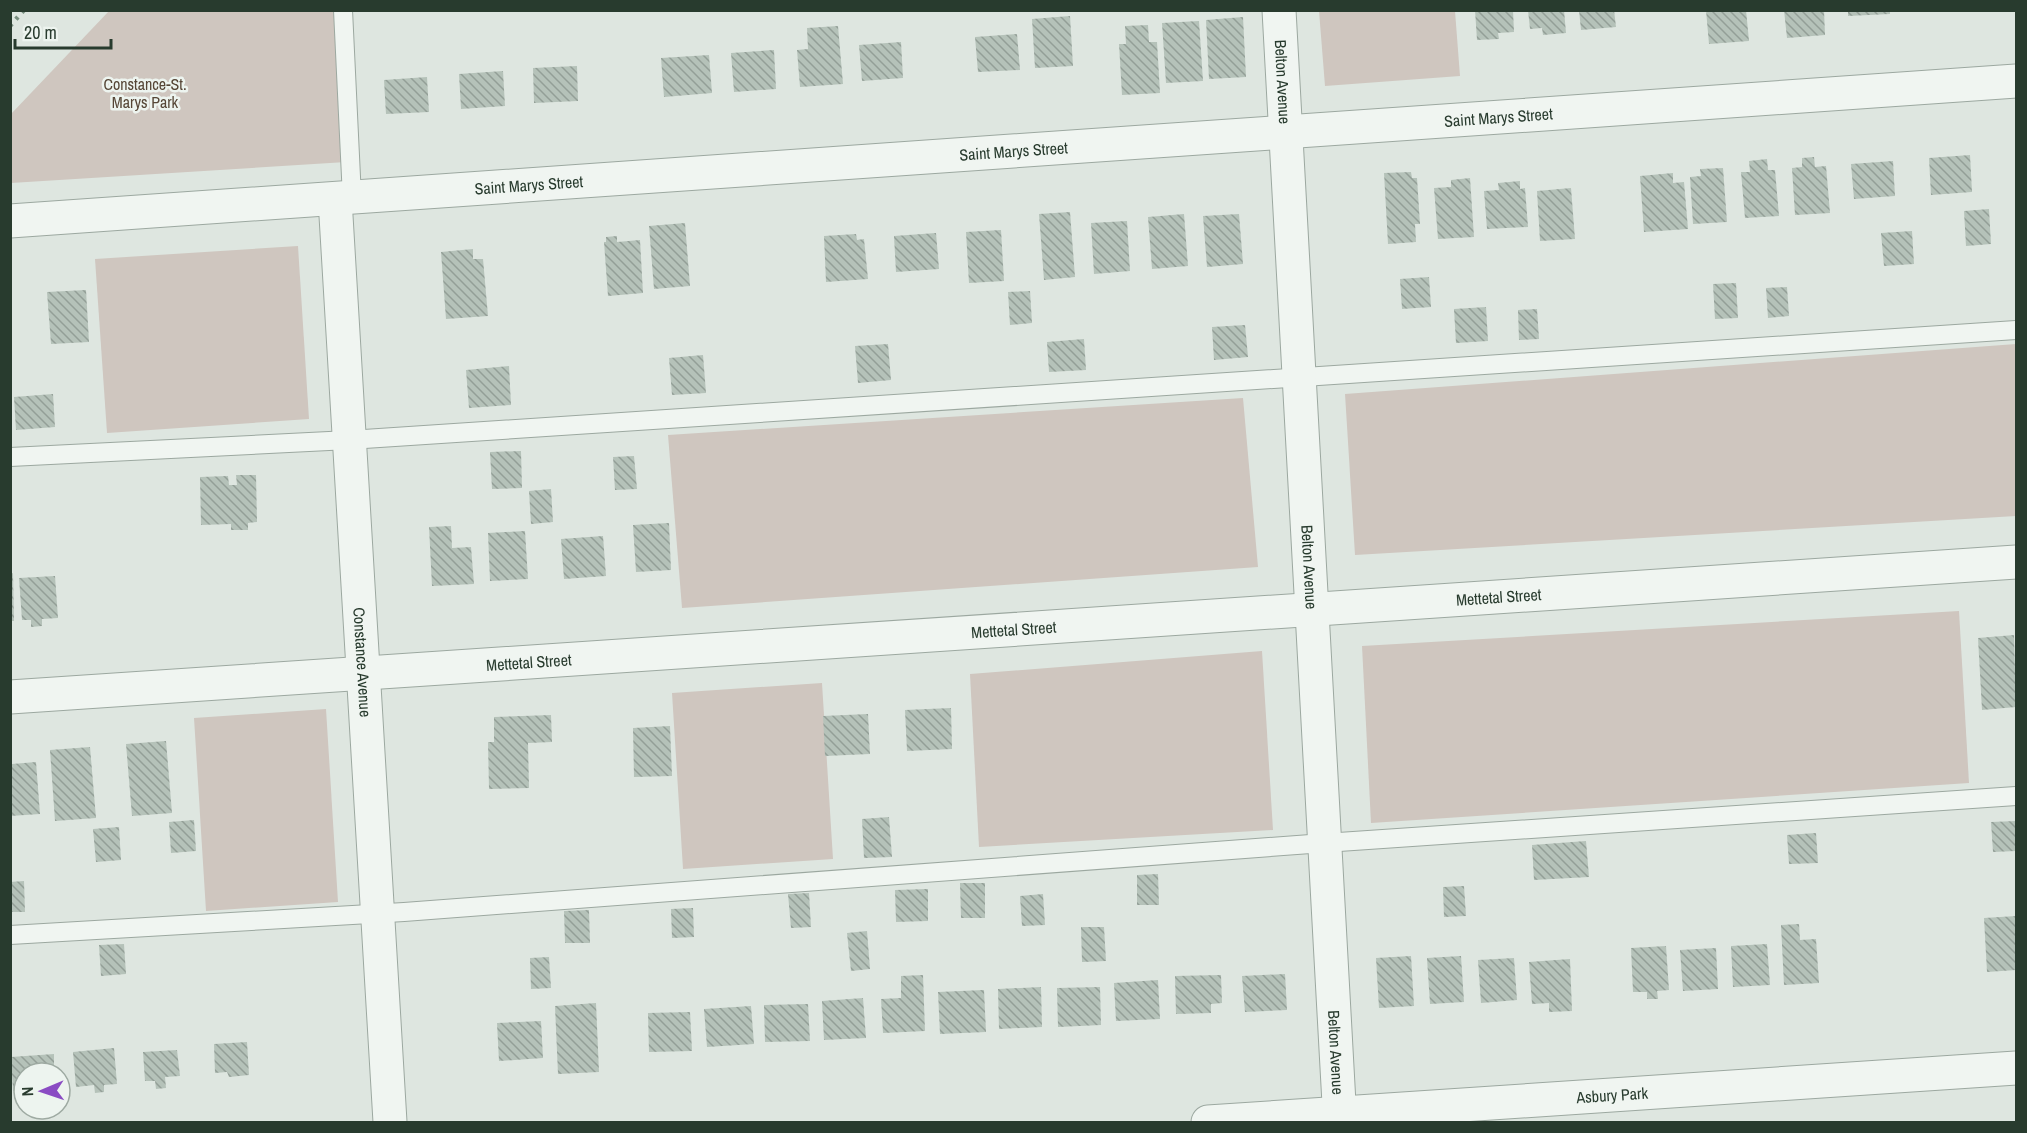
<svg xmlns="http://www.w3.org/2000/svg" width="2027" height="1133" font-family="'Archivo Narrow',sans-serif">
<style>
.green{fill:#cfc6bf}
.building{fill:url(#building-back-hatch)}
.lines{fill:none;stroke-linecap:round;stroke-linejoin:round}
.service-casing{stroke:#9ca8a0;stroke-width:20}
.minor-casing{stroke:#9ca8a0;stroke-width:35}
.service{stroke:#f0f5f1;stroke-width:18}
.minor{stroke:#f0f5f1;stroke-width:33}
.rail{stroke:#788e7f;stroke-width:4.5;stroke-dasharray:3 6;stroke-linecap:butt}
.labels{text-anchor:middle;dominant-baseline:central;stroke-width:5;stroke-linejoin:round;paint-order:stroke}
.street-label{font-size:16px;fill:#283b2e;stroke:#edf4ef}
.park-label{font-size:16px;fill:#564636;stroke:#edf4ef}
</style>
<defs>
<pattern id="building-back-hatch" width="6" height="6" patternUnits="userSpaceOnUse" patternTransform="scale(1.5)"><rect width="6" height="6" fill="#b5c2b9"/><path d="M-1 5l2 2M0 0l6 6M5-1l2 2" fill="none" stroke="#939f97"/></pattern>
</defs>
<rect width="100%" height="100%" fill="#dee6e0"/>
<g class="green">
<path d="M109,11H336L346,162L11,183V114Z"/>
<path d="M1319,11H1455L1460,76L1325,86Z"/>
<path d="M298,246L309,419L107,433L95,259Z"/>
<path d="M2016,344V516L1355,555L1345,394Z"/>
<path d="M1243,398L1258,567L682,608L668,435Z"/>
<path d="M1959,611L1969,783L1371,823L1362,646Z"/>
<path d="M1262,651L1273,830L979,847L970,674Z"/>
<path d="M822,683L833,859L683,869L672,693Z"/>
<path d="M326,709L338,902L206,911L194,718Z"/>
</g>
<g class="building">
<path d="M1475,10H1513L1514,32L1498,33L1499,39L1477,40Z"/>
<path d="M1528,10H1564L1566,33L1543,35L1542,28L1530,29Z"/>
<path d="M1579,10H1614L1616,27L1581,30Z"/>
<path d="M1706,10H1746L1749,41L1709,44Z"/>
<path d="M1784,10H1824L1825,35L1787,38Z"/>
<path d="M1848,10H1890V14L1848,16Z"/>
<path d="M1070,16L1073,66L1035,68L1032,19Z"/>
<path d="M1243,17L1246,77L1209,79L1206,20Z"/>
<path d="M1199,21L1203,81L1166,83L1162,23Z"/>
<path d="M1148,25L1149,42H1157L1160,93L1122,95L1119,44H1126L1125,26Z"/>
<path d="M838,26L843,84L800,87L797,50L808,49L807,28Z"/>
<path d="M1017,34L1020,70L978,72L975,37Z"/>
<path d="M901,42L903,78L862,81L859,45Z"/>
<path d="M774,50L776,89L734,92L731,53Z"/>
<path d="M709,55L712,93L664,97L661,58Z"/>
<path d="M577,66L578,101L534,103L533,68Z"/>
<path d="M503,71L505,106L461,109L459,74Z"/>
<path d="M427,77L429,112L386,114L384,80Z"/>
<path d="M1970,155L1972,192L1931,195L1929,158Z"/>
<path d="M1814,157L1815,167L1826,166L1830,213L1795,215L1792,168L1802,167V158Z"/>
<path d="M1767,159L1768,170H1775L1779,216L1745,218L1741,172H1750L1749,161Z"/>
<path d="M1893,161L1895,196L1854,199L1851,164Z"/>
<path d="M1723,168L1727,222L1693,224L1690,177L1701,176L1700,169Z"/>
<path d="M1411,172L1412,178H1417L1420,224H1415L1416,242L1388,244L1384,173Z"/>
<path d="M1673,173V183L1684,182L1688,229L1644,232L1640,176Z"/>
<path d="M1470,178L1474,237L1438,239L1434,188L1451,187V180Z"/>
<path d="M1520,181V189L1525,188L1528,227L1487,229L1484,191L1499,190L1498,183Z"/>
<path d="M1571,188L1575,239L1540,241L1537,191Z"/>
<path d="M1989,209L1991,244L1966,246L1964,211Z"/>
<path d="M1070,212L1075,277L1044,280L1039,214Z"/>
<path d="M1184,214L1188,266L1152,269L1148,217Z"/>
<path d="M1239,214L1243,264L1207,267L1203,216Z"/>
<path d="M1127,221L1130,271L1094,274L1091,223Z"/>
<path d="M685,223L690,286L654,289L649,226Z"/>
<path d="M1001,230L1004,281L969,283L966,232Z"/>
<path d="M1912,231L1914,264L1884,266L1881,233Z"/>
<path d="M936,233L939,269L896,272L894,236Z"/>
<path d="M856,234L857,240L864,239L868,279L826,282L824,236Z"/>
<path d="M617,236V242L640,240L643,293L608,296L604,242H606V237Z"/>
<path d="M473,249V259H483L488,316L446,319L441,252Z"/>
<path d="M1429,277L1431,307L1402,309L1400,279Z"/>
<path d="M1736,283L1738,318L1715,319L1713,284Z"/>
<path d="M1787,287L1789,316L1768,318L1766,288Z"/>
<path d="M86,290L89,342L51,344L47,292Z"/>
<path d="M1030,291L1032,323L1010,325L1008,292Z"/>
<path d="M1486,307L1488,341L1456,343L1454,309Z"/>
<path d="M1537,309L1539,339L1519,340L1518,310Z"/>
<path d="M1245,325L1248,357L1214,360L1212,327Z"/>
<path d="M1084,339L1086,370L1049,372L1047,342Z"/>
<path d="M888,344L891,380L858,383L855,346Z"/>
<path d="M703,355L706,393L672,395L669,358Z"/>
<path d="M509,366L511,405L469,408L466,370Z"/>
<path d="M53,394L55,427L16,430L14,397Z"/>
<path d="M521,451L522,488L492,489L490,452Z"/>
<path d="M634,456L637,489L615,490L613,457Z"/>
<path d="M236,475H256L257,522L248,523V530H231V524L201,525L200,477L228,476L229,485H237Z"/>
<path d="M551,489L553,522L531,524L529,491Z"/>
<path d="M669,523L671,570L636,572L633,525Z"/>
<path d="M451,526L452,548L471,547L474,584L432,586L429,527Z"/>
<path d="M525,531L528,579L490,581L488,533Z"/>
<path d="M603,536L606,576L564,579L561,539Z"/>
<path d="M13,573L14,621H10V574Z"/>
<path d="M55,576L58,618L42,619V626L31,627V620H22L19,578Z"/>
<path d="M2014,635L2016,707L1982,710L1978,638Z"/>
<path d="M951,708L952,749L907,751L905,710Z"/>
<path d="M868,714L870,754L825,756L823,716Z"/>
<path d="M551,715L552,742L528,743L529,788L489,789L488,742H494V717Z"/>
<path d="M670,726L672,776L634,777L633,728Z"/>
<path d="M166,741L172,813L132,816L126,744Z"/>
<path d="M90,747L96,818L55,821L50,750Z"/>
<path d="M36,762L40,814L10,816L12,764Z"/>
<path d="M889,817L892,857L864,858L862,819Z"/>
<path d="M194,820L196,851L171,853L169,822Z"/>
<path d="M2016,821V851L1993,852L1991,822Z"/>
<path d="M119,827L121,860L96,862L93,829Z"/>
<path d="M1816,833L1818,863L1789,864L1787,835Z"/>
<path d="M1586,841L1589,877L1534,880L1532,845Z"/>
<path d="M1158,874L1159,905H1137V875Z"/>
<path d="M24,881L25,912H10V882Z"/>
<path d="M960,883H985V918H961Z"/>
<path d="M1464,886L1466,916L1444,917L1443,887Z"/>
<path d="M928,889V921L896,922L895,890Z"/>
<path d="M809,893L811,927L791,928L788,894Z"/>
<path d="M1043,894L1045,925L1022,926L1020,896Z"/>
<path d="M693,908L694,937L672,938L671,909Z"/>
<path d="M589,910L590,943H565L564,911Z"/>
<path d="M2016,916V970L1987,972L1984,918Z"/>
<path d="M1799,924L1800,940L1816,939L1819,983L1784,985L1781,925Z"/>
<path d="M1081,927H1104L1106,961L1082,962Z"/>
<path d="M867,931L870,969L851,971L847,933Z"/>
<path d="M124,944L126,974L101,976L99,945Z"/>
<path d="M1767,944L1770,985L1733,987L1731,946Z"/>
<path d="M1666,946L1669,990L1657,991L1658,999H1647V992H1633L1631,948Z"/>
<path d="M1716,948L1718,989L1683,991L1680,950Z"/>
<path d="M1411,956L1414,1006L1379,1008L1376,958Z"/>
<path d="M1461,956L1464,1002L1430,1004L1427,958Z"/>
<path d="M549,957L551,988L531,989L530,958Z"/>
<path d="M1514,958L1517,1000L1481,1003L1478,960Z"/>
<path d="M1570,959L1572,1011L1549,1012V1003L1532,1004L1529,962Z"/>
<path d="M1285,974L1287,1010L1245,1012L1242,976Z"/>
<path d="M923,975L925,1031L883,1033L881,999L901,998V976Z"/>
<path d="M1221,975L1222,1003L1211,1004V1013L1176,1014L1175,976Z"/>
<path d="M1158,980L1160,1019L1116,1021L1114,983Z"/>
<path d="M1041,987L1042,1027L999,1029L998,989Z"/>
<path d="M1100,987L1101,1025L1058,1027L1057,988Z"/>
<path d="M984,990L986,1032L940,1034L938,992Z"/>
<path d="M863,998L866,1038L824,1040L822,1001Z"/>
<path d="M596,1003L599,1072L558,1074L555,1006Z"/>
<path d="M808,1004L810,1041L765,1042L764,1005Z"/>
<path d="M751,1006L754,1044L707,1047L704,1009Z"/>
<path d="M690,1012L692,1051L649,1052L648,1013Z"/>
<path d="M541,1021L543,1058L499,1061L497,1023Z"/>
<path d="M247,1042L249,1075L229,1077L227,1072L215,1073L214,1044Z"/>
<path d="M114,1048L117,1084L104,1085V1092L95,1093L94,1085L76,1087L73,1052Z"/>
<path d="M177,1050L180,1076L165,1077L166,1088L156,1089L155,1081H145L143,1052Z"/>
<path d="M54,1054V1073H24V1090L13,1091L11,1057Z"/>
</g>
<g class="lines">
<g class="service-casing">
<g id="service">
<path d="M343,10L352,198"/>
<path d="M10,457L349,440L2016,330"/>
<path d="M10,935L404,912L1324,843L2016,796"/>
</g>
</g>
<g class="minor-casing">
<g id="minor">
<path id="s1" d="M1279,10L1340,1122"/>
<path id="s2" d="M335,199L390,1122"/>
<path id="s3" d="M10,221L2016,81"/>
<path id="s4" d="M10,697L2016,562"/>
<path id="s5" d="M1208,1122L2016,1068"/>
</g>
</g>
<use href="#service" class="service"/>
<use href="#minor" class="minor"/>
<path class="rail" d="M10,26L24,10"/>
</g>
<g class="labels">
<g class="street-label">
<text stroke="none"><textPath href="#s1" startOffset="72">Belton Avenue</textPath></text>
<text stroke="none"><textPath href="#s3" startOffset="1492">Saint Marys Street</textPath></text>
<text stroke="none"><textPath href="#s3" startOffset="1006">Saint Marys Street</textPath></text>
<text stroke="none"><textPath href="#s3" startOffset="520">Saint Marys Street</textPath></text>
<text stroke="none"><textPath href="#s1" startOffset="558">Belton Avenue</textPath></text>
<text stroke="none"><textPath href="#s4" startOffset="1492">Mettetal Street</textPath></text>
<text stroke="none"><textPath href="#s4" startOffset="1006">Mettetal Street</textPath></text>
<text stroke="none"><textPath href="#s2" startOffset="464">Constance Avenue</textPath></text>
<text stroke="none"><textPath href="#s4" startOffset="520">Mettetal Street</textPath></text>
<text stroke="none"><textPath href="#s1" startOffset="1044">Belton Avenue</textPath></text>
<text stroke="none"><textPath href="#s5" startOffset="405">Asbury Park</textPath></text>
</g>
<g class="park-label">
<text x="145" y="84">Constance-St.<tspan x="145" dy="18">Marys Park</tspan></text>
</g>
</g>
<rect width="2027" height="1133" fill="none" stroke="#283b2e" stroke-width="24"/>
<g transform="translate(42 1091) rotate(268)"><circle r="28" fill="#edf4ef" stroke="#9eaaa2" stroke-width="1.5"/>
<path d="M0-4.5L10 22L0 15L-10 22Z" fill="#8a4bc3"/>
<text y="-9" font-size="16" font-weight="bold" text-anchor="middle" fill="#283b2e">N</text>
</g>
<path d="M15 39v9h96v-9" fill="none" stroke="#283b2e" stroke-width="3"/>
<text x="24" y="39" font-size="18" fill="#283b2e" stroke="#edf4ef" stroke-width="4.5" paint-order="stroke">20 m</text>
</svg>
